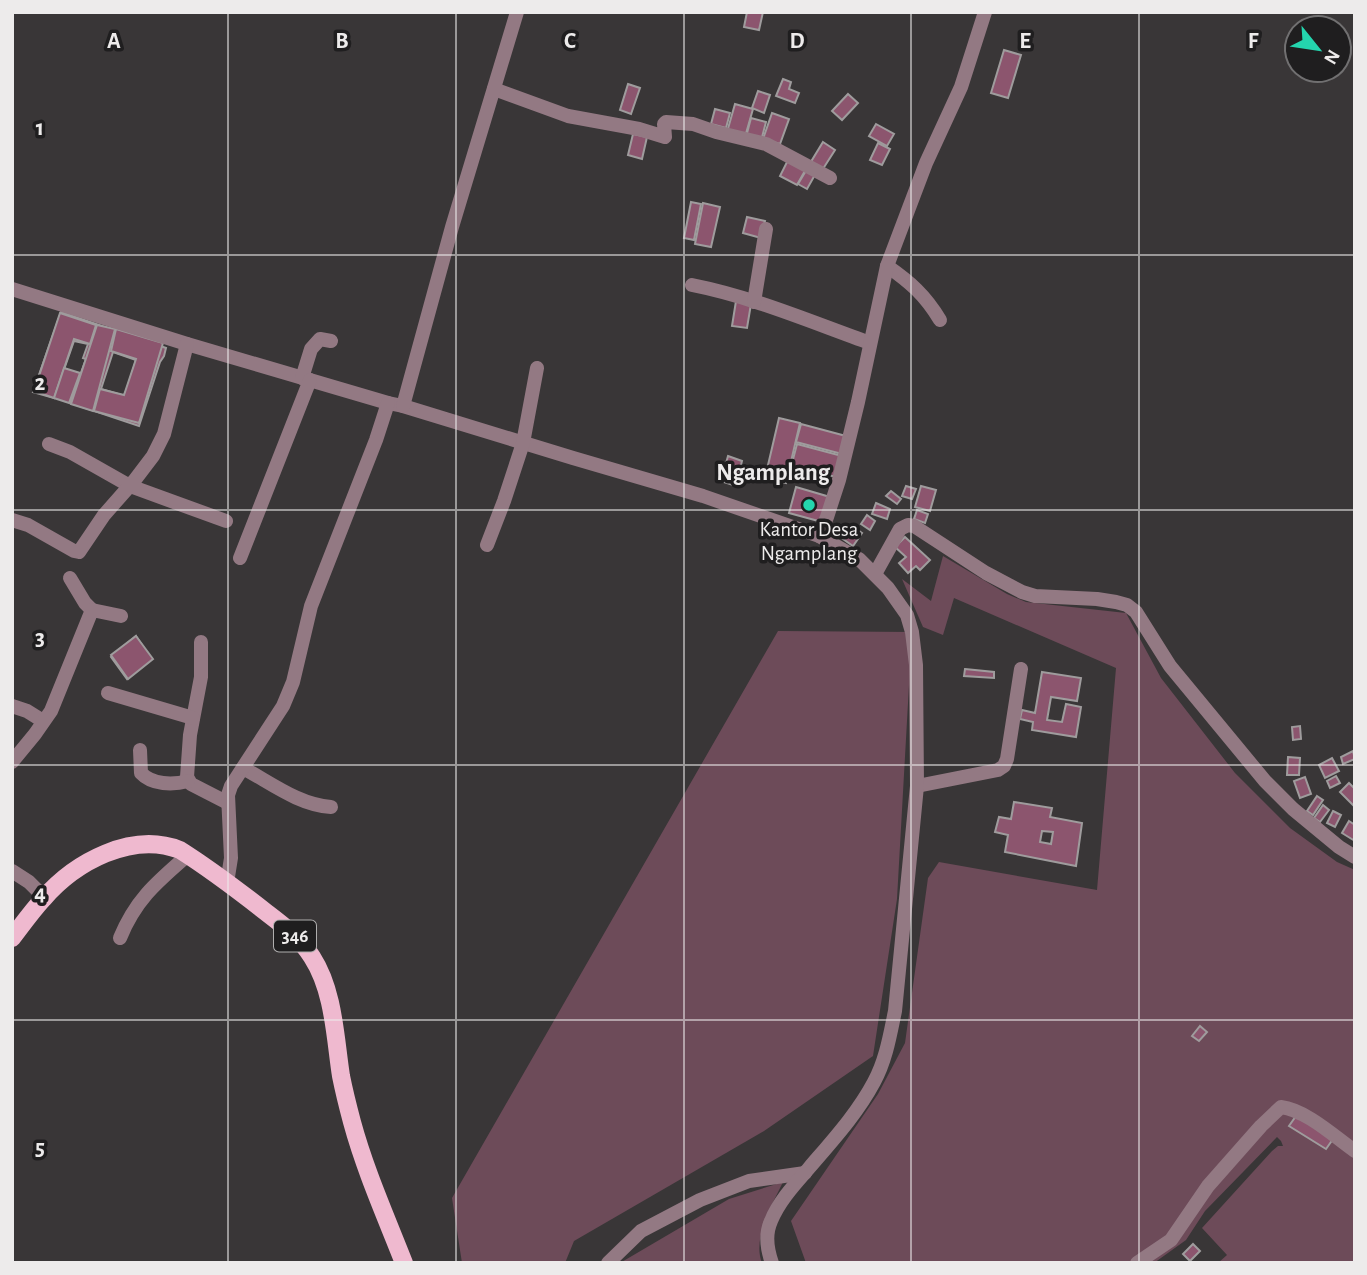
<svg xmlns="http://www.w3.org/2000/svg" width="1367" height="1275" font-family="'Alegreya Sans',sans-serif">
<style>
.green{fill:#6d4b59}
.building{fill:#8c556e;stroke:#9f9c9d;stroke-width:2;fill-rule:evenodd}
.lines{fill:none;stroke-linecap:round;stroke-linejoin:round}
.minor{stroke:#937983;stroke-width:14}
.primary{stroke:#efb9cf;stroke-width:18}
.grid{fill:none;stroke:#edebeb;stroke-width:2;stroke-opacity:0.55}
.poi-dot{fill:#24d5ae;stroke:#1f1e1f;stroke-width:2.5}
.labels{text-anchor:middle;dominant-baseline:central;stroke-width:7;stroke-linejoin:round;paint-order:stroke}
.shield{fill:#1f1e1f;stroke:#afaeae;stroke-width:2}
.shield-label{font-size:19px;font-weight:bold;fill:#edebeb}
.poi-label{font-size:21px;fill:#edebeb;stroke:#1f1e1f}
.quarter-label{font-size:24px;font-weight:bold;fill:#edebeb;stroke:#1f1e1f}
.grid-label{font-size:23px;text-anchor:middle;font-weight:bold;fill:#edebeb;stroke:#1f1e1f;stroke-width:7;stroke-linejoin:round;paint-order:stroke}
</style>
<rect width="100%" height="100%" fill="#393637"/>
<g class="green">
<path d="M943,556L1007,594L1026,602L1126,613L1161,678L1235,773L1290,828L1337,862L1355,870V1263H1218L1227,1255L1202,1228L1272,1151L1278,1146H1283L1281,1141L1277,1137L1205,1211L1186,1240L1154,1263H806L791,1221L878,1094L905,1043L928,878L939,862L1097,890L1116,668L954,598L943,635L923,627L902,579L931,601Z"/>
<path d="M778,631L912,632L897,899L873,1056L764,1131L574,1241L565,1263H462L452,1198Z"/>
<path d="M783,1182C773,1203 752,1238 762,1263H620L729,1199Z"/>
</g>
<g class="building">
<path d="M747,12H763L759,30L744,27Z"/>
<path d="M1004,50L1021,55L1008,98L991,93Z"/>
<path d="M783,79L791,82L789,89L799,93L795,103L776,96Z"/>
<path d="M628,84L640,88L631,114L620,110Z"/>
<path d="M758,91L770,95L764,113L752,108Z"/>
<path d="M848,94L858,103L842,120L832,111Z"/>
<path d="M735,104L753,109L745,137L727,132Z"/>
<path d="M715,109L730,113L726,128L711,124Z"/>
<path d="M772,113L789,119L780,144L763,139Z"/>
<path d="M751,118L766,122L761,141L746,137Z"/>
<path d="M876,124L894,134L887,146L869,136Z"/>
<path d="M633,134L647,137L642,159L628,155Z"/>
<path d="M823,142L835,150L821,172L809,165Z"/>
<path d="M878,143L890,149L882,165L870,160Z"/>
<path d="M788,160L806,169L797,185L780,176Z"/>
<path d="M807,169L816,173L807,189L798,184Z"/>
<path d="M691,202L701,204L694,240L684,238Z"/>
<path d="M703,203L720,207L711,247L695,244Z"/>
<path d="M747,217L765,221L761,238L743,233Z"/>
<path d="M736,301L751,304L747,328L732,326Z"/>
<path d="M61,312L166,348L164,356L160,362L139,426L70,403L86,359L83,358L88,344L74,341L54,398L33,392ZM113,352L136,360L125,396L101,389Z"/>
<path d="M60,313L96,325L90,344L74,339L54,398L34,391Z"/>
<path d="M97,325L115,329L93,411L71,404Z"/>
<path d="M116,329L163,343L139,423L94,411L100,389L124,395L136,359L111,351Z"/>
<path d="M64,368L80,373L69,403L54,398Z"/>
<path d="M779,418L800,423L786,483L765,478Z"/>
<path d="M801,424L846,436L842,454L796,442Z"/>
<path d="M797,444L842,456L837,477L791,467Z"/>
<path d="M728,456L742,461L736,486L721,481Z"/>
<path d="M906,486L916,489L912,499L902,496Z"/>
<path d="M921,486L936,490L930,511L915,507Z"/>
<path d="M796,487L830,497L822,522L789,513Z"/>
<path d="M891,491L901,499L897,504L886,496Z"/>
<path d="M876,503L890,509L887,519L872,514Z"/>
<path d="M917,510L928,514L925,523L914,519Z"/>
<path d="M867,515L875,521L870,530L861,524Z"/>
<path d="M852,526L862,533L853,546L843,539Z"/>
<path d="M905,537L930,560L920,570L916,566L908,573L899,563L906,557L895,547Z"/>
<path d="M136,636L151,659L127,679L111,657Z"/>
<path d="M136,636L153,659L128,679L111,655Z"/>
<path d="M965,669L994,672V678L964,676Z"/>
<path d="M1042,672L1081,678L1077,701L1051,697L1047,720L1062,722L1066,704L1081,707L1076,737L1032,730L1033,722L1020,719L1022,710L1035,713Z"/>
<path d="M1300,726L1301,739L1293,740L1292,727Z"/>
<path d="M1353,751L1355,759L1343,764L1341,757Z"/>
<path d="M1288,757L1300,758L1299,775H1287Z"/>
<path d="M1332,758L1339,771L1325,778L1319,765Z"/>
<path d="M1336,776L1340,783L1330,788L1327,781Z"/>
<path d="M1305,777L1311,794L1300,798L1294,781Z"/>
<path d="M1349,783L1355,789V803L1353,805L1340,792Z"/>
<path d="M1317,796L1323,800L1313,815L1307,811Z"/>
<path d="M1014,802L1052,808L1050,817L1082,823L1076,866L1005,852L1008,835L995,832L999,817L1011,819ZM1042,831L1053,832L1051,844L1040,842Z"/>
<path d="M1323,805L1329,810L1320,822L1314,818Z"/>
<path d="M1333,811L1341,815L1335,827L1327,823Z"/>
<path d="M1349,821L1355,825V841L1342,833Z"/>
<path d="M1200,1026L1207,1032L1199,1041L1192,1036Z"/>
<path d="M1296,1116L1333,1139L1326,1149L1289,1126Z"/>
<path d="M1193,1244L1200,1251L1190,1261L1183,1254Z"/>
</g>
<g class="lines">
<g class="minor">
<path d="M494,89L568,116L639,129L665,137L664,124L666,122L693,124L716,132L766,144L830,178"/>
<path d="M887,266C910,282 925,295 940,320"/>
<path d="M692,285C753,297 811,322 870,343"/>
<path d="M12,289L187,344L388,403L403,406L573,458L703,496L819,536"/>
<path d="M754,302L766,229"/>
<path d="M302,378L311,349L320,339L331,341"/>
<path d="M403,406L452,227L517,12"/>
<path d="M49,444L70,452L130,486L226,521"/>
<path d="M12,520L28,525L74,551L79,552L104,515L134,481L153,456L164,434L187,344"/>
<path d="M487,545L504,501L523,443L537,368"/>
<path d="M240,558L310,380"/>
<path d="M875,574L900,529L908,525L914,526L986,573L1022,592L1035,596L1097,599L1116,602L1127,605L1136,612L1170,666L1265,781L1293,809L1339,847L1355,857"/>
<path d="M70,578L85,603L92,610"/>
<path d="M201,642V677L190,735L187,777L191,784L228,803"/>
<path d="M108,693L193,718"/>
<path d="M12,706L27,711L43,721"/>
<path d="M140,750L141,773C152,785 173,785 188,781"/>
<path d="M12,762L35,734L51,711L92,610L121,616"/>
<path d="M243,768C271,783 299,805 331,807"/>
<path d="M917,786L998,770L1004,766L1007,759L1021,669"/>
<path d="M12,871L29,882L44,897"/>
<path d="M227,883L231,858L228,795L231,786L283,706L293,682L311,606L376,440L388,403"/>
<path d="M120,938C136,899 157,882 188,855"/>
<path d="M608,1263L641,1231L700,1200L749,1181L805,1173"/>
<path d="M772,1263C767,1249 765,1234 771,1221C779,1201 795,1184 809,1168C832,1141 857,1114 874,1082C886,1060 890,1035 895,1011L917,786L916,665L912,632L907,615L888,588L859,559L819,536L827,517L839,480L858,402L887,266L926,163L961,87L985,12"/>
<path d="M1137,1263L1171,1240L1208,1186L1261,1126L1281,1107C1306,1110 1335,1137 1355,1151"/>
</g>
<path class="primary" d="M12,938C22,925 32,911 43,899C75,862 132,831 180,850C210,869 239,891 267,913C284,926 300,938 312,957C334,991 335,1037 341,1076C344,1091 348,1107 352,1122C365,1170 386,1217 404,1263"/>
</g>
<path class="grid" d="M228,12V1263M456,12V1263M684,12V1263M911,12V1263M1139,12V1263M12,255H1355M12,510H1355M12,765H1355M12,1020H1355"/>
<circle class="poi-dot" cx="809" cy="505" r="7"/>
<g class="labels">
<rect class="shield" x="274" y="920.5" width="42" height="31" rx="5"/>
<g class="shield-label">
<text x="295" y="936">346</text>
</g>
<g class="poi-label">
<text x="809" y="529">Kantor Desa<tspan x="809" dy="24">Ngamplang</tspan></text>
</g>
<g class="quarter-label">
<text x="773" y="473">Ngamplang</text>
</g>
</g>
<g class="grid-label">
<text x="114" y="48">A</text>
<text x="342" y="48">B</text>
<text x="570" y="48">C</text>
<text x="797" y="48">D</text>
<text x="1025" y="48">E</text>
<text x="1253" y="48">F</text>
<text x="40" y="135">1</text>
<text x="40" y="390">2</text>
<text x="40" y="645">3</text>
<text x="40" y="900">4</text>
<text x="40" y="1155">5</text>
</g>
<rect width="1367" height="1275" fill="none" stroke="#edebeb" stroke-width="28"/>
<g transform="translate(1318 49) rotate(120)"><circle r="33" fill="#1f1e1f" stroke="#717071" stroke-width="2"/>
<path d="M0-5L12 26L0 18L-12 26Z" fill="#24d5ae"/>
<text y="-10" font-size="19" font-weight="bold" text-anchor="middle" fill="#edebeb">N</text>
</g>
</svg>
